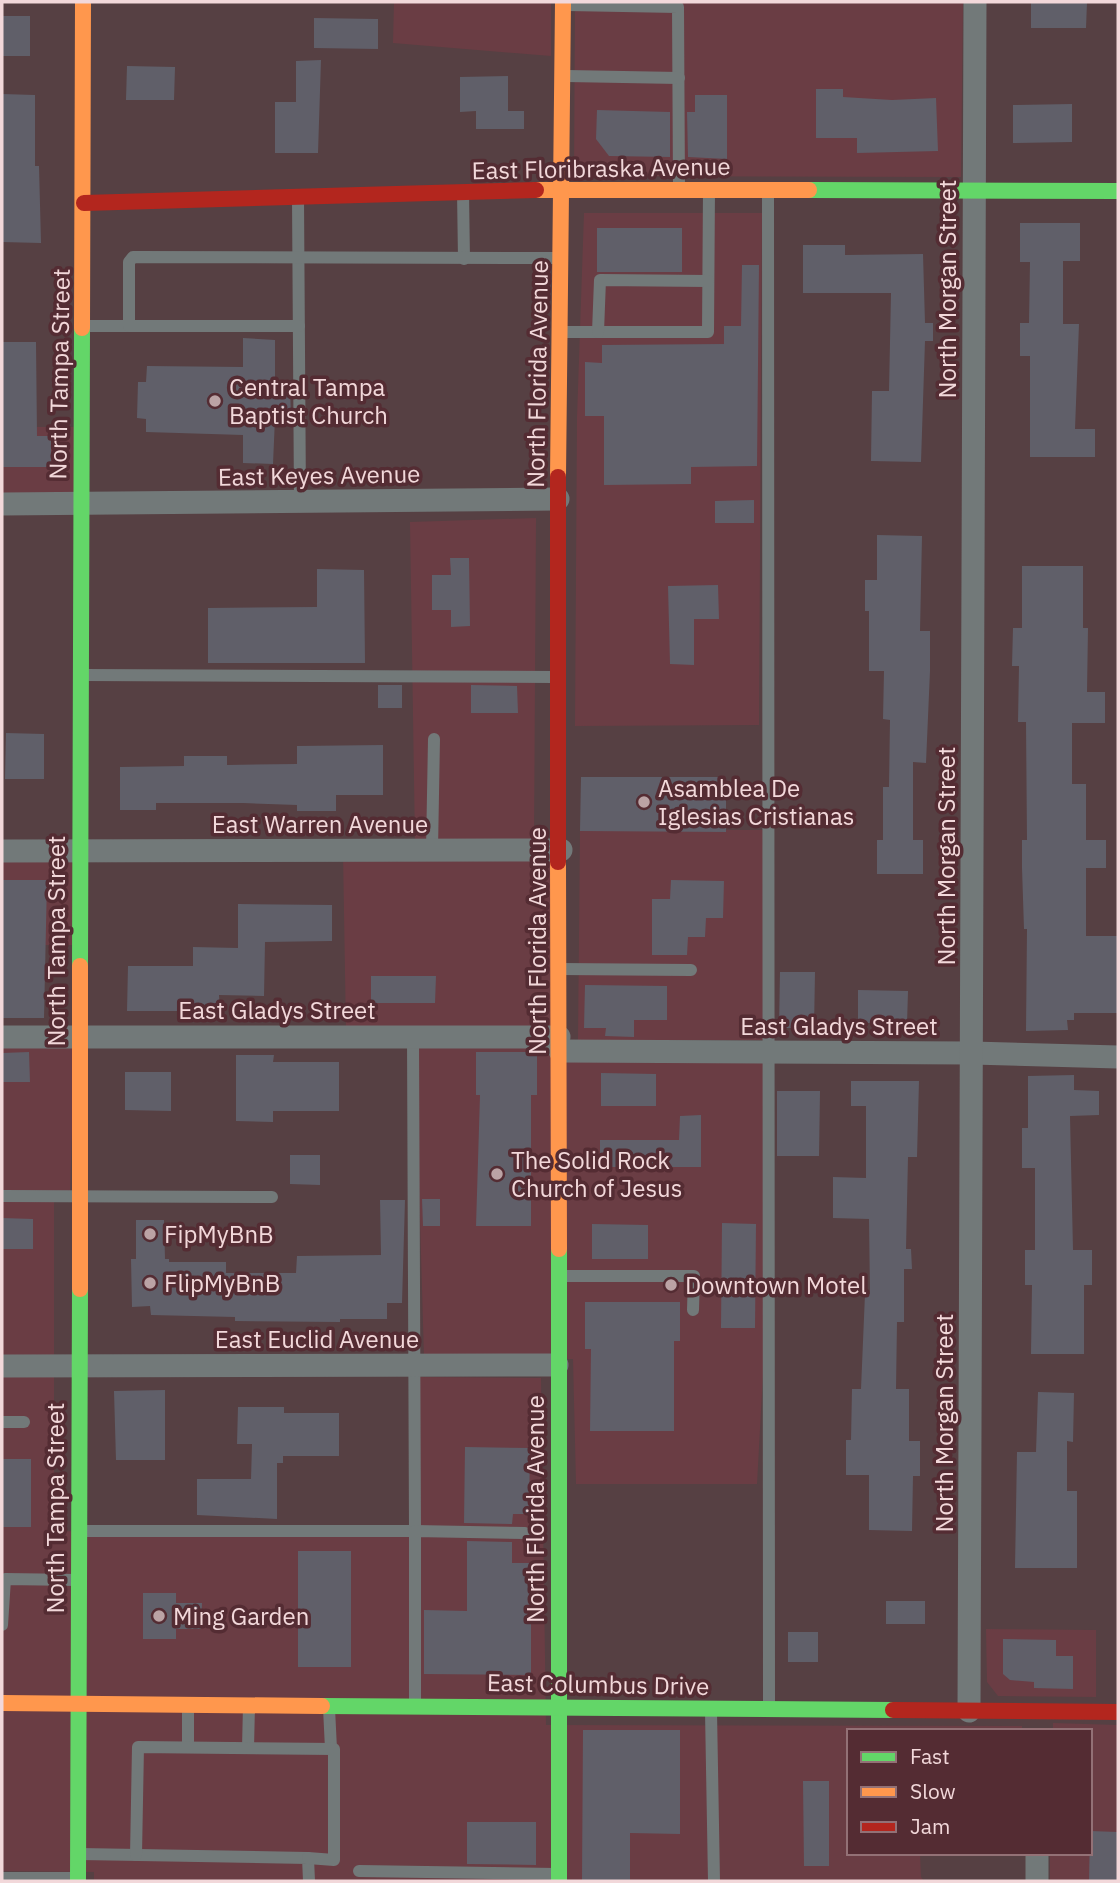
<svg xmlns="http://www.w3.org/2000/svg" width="1120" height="1883" font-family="'IBM Plex Sans',sans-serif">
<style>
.built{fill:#6a3d44}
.building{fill:#605f69}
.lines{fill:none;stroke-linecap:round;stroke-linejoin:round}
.lane{stroke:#727979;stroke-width:12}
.street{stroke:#727979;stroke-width:23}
.fast{stroke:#63d668;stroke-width:16}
.slow{stroke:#ff974d;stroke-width:16}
.jam{stroke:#b3261e;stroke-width:16}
.poi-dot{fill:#bba3a5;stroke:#542c33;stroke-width:2.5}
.labels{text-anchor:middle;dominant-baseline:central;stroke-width:7;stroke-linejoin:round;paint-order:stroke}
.street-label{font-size:24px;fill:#f2d8da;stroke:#542c33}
.poi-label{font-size:24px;fill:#f2d8da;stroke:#542c33;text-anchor:start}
</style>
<rect width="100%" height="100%" fill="#564043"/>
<g class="built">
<path d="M394,2H551V56L393,43Z"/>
<path d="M575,2H963L961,177L574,176Z"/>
<path d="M584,213H762L759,725L575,726L577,418Z"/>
<rect x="2" y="427" width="75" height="74"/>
<path d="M536,518L534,842L415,843L410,522Z"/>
<path d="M580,830H767V1040H578Z"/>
<path d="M77,851V945H2V853Z"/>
<path d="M343,852H558V1032H346Z"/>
<path d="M75,1037L70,1194H2V1038Z"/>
<path d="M542,1044L765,1061L766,1319L757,1484H576L573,1359L424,1358L415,1045Z"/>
<path d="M2,1199H54V1531L419,1536V1377L541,1378L546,1725L1022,1726V1731H849V1853H920L921,1877L924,1881H94V1872L2,1871Z"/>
<path d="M986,1629L1096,1630V1697L998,1696L987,1682Z"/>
<path d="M1053,1723L1118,1725V1881H1050V1853H1090V1731H1053Z"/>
</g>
<g class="building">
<path d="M1031,2H1087L1086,28H1031Z"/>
<rect x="2" y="16" width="28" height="40"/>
<path d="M314,18L378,19V49L314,48Z"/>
<path d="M321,60L318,153H275V102H296V61Z"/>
<path d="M127,66L175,67L174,100H126Z"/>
<path d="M508,76V111H524V129H476V111L460,112V77Z"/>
<path d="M816,89H843V97L892,100L936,98L938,151L857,153V138H816Z"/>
<path d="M2,94L35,95V166H39L41,243L2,242Z"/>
<path d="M695,95H727V159L688,157L687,112H695Z"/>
<path d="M1072,104V142L1013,143V105Z"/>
<path d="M597,110L670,112V157L609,156L596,139Z"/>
<path d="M1020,223H1080V261H1063V324H1079L1075,429H1095V457H1030V356H1020V323H1029L1030,262H1020Z"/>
<rect x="597" y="228" width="85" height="44"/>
<path d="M803,245H845V255L923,254L925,323H933V341H925L921,462L871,461L872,391H889L891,293H803Z"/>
<path d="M742,265H759L757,466L691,467V484L604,485V416H585V362L602,363V345L724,344V326H741Z"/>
<path d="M243,338L275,340V383H290L291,418H275L273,464L243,463V435L146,432V419L137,418L138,382H146L147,366L243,367Z"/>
<path d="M2,342H36L37,436H51V467H2Z"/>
<path d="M754,500V523H715V501Z"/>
<path d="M877,535L922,536L920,631H930V671L926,763L913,762V840H923V874H877V840H883V787H889L890,720L883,719L884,671H869V611H865V580H877Z"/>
<path d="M450,558H469L470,626L451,627V610H432V575H451Z"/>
<path d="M1022,566H1083V628H1088L1087,692H1105V723H1072V784H1086V840H1106V868H1086V936H1118V1013H1074V1020H1067L1068,1030L1026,1031L1027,929H1024L1022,868V840H1027L1026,722H1018L1019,666H1012L1013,628H1022Z"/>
<path d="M317,569L364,570L365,663H208V608L317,607Z"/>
<path d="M718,585L719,619H694V665L670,664L668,586Z"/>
<rect x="378" y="685" width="24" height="23"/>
<path d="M471,685L517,686L518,713H471Z"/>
<path d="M6,733L44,734V779H5Z"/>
<path d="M383,745V795H336V811H297V805L243,803H156V810H120V767L184,766V756H227V765L297,764V746Z"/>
<path d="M581,777H726V832L580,831Z"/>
<path d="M2,880H47L44,1018H2Z"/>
<path d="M671,880L724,881L723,918H706L705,937H688L687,955H652V899H670Z"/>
<path d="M238,904L332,905V941L265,942L264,996L219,995L220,1011H127L128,966H193V947L238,948Z"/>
<path d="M780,972H815L814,1028H779Z"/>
<path d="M371,976H436L435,1003H371Z"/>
<path d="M585,985L667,986V1020H634V1037L605,1036L606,1028H584Z"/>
<path d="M858,990L908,991L907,1023H858Z"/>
<path d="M29,1052L30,1082H2V1053Z"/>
<path d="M476,1052H537V1095H531V1226H476L480,1095H476Z"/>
<path d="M236,1055H274L273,1062H339V1111H273V1122L236,1121Z"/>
<path d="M125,1072H171V1111L125,1110Z"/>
<path d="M601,1073L656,1074V1106H601Z"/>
<path d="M1074,1075V1090L1099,1091V1115L1070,1116L1073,1250H1092V1285H1084V1354H1031L1032,1285H1025V1250H1035V1168H1022V1128H1028V1076Z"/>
<path d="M851,1081H919L917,1157H908L906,1249H911L912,1269H904V1322H897L896,1389H909V1441H920V1476H913L912,1531L869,1530V1475H846V1440H851L852,1389H861L865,1294H870L869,1219L833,1218V1177L866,1178V1106H851Z"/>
<path d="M777,1091H820L819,1156H777Z"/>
<path d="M701,1115V1167H600V1140H679L680,1116Z"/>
<path d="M290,1155H320V1185L290,1184Z"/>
<path d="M422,1199H440V1226H423Z"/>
<path d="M380,1200H405L402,1303H387V1319H340V1322L235,1321V1317L151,1315L150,1306L132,1307L131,1259H136V1220H164L165,1259H169V1262H226V1273H296L297,1256L381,1255Z"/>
<path d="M2,1218L33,1219V1249H2Z"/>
<path d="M722,1223L756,1224L755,1328H721Z"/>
<path d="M592,1224L648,1225V1259H592Z"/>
<path d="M585,1302H680V1341H674V1431H590L591,1349H585Z"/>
<path d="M165,1390V1460H116L114,1391Z"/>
<path d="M1038,1392L1074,1393L1073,1442L1067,1441V1491H1077V1568H1015L1017,1452H1036Z"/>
<path d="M238,1407H284V1413H339V1456H283V1463H277V1519L197,1515V1479H251L252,1444H237Z"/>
<path d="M465,1447L530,1448L529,1514H513L512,1524L464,1523Z"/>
<rect x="2" y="1459" width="29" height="68"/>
<path d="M467,1541L512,1542V1563H531V1675L424,1674V1610L467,1611Z"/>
<rect x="298" y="1551" width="53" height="116"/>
<path d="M143,1593H176V1603H202L201,1629H176V1639H143Z"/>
<rect x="886" y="1601" width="39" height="23"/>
<rect x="788" y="1632" width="30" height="30"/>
<path d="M1003,1639L1056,1640V1656H1073V1689L1034,1688V1682L1010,1680L1003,1674Z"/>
<path d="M583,1730H680V1834L630,1833V1881H582Z"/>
<path d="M803,1781H829V1866H804Z"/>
<path d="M467,1822H536V1865L467,1864Z"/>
<path d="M1090,1831L1118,1832V1881H1089Z"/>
</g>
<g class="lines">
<g class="lane">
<path d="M567,5L678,7L679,189"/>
<path d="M567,76L679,78"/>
<path d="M768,189L769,1708"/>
<path d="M463,192L464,259"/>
<path d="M298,198L300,502"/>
<path d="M84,326H129"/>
<path d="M299,326H129V262L133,257L558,258"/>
<path d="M561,332H708L709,189"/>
<path d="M598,332L600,280L708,281"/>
<path d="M84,675L555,677"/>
<path d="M432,850L434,739"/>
<path d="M560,969L691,970"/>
<path d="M2,1196L272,1197"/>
<path d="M562,1276H694L693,1310"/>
<path d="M2,1422H24"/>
<path d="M82,1531H415L413,1037"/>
<path d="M2,1625L5,1579L77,1580"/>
<path d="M415,1704V1531L525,1533"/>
<path d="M329,1708L331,1749"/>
<path d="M711,1711L714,1881"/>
<path d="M188,1747V1705"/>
<path d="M248,1748L249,1705"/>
<path d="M80,1854L308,1858L309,1881"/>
<path d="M136,1855L138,1747L334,1749V1860L308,1858"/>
<path d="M359,1871L555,1874"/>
<path d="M2,1878H74"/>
</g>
<g class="street">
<path d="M2,504L558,499"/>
<path d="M2,851L561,850"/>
<path d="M2,1037H559"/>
<path d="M560,1051L972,1053L1118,1057"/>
<path d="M2,1366L557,1365"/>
<path d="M969,1711L975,2"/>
<path d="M1037,1881V1853"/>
</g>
<g class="fast">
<path d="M809,190L1118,191"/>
<path d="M80,966L82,328"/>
<path d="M559,1249V1881"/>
<path d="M322,1706L893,1710"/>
<path d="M78,1881L80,1289"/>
</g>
<g class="slow">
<path d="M536,190H809"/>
<path d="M82,328L83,2"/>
<path d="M558,477L563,2"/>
<path d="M558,862L559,1249"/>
<path d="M80,1289V966"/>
<path d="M2,1703L322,1706"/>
</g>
<g class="jam">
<path d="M84,203L536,190"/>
<path d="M558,477V862"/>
<path d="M893,1710L1118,1712"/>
</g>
</g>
<g class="poi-dot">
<circle cx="215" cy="401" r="7"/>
<circle cx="644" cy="802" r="7"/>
<circle cx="497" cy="1174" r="7"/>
<circle cx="150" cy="1234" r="7"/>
<circle cx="150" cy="1283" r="7"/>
<circle cx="671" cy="1285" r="7"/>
<circle cx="159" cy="1616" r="7"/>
</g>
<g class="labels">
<g class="street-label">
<text transform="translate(601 168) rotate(-1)">East Floribraska Avenue</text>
<text transform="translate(947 289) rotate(-90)">North Morgan Street</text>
<text transform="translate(59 374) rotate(-89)">North Tampa Street</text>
<text transform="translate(537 374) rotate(-89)">North Florida Avenue</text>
<text transform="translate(319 475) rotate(-1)">East Keyes Avenue</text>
<text x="320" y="824">East Warren Avenue</text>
<text transform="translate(946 856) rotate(-90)">North Morgan Street</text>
<text transform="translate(56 941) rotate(-90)">North Tampa Street</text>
<text transform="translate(537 941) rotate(-90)">North Florida Avenue</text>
<text x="277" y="1010">East Gladys Street</text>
<text x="839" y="1026">East Gladys Street</text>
<text x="317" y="1339">East Euclid Avenue</text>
<text transform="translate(944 1423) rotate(-90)">North Morgan Street</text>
<text transform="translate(55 1508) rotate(-90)">North Tampa Street</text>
<text transform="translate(535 1509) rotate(-90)">North Florida Avenue</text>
<text transform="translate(598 1684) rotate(1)">East Columbus Drive</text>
</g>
<g class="poi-label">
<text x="229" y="387">Central Tampa<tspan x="229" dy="28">Baptist Church</tspan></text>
<text x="658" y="788">Asamblea De<tspan x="658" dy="28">Iglesias Cristianas</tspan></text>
<text x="511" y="1160">The Solid Rock<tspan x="511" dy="28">Church of Jesus</tspan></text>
<text x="164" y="1234">FipMyBnB</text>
<text x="164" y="1283">FlipMyBnB</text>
<text x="685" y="1285">Downtown Motel</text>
<text x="173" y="1616">Ming Garden</text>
</g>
</g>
<rect width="1120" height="1883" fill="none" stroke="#f2d8da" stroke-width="7"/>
<rect x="847" y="1729" width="245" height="126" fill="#542c33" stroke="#937176" stroke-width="2"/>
<rect x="861" y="1752" width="35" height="10" fill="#63d668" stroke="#937176" stroke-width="2"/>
<text x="910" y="1764" font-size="21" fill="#f2d8da">Fast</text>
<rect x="861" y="1787" width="35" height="10" fill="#ff974d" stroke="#937176" stroke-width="2"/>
<text x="910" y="1799" font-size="21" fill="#f2d8da">Slow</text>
<rect x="861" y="1822" width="35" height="10" fill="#b3261e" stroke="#937176" stroke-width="2"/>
<text x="910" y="1834" font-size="21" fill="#f2d8da">Jam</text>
</svg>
